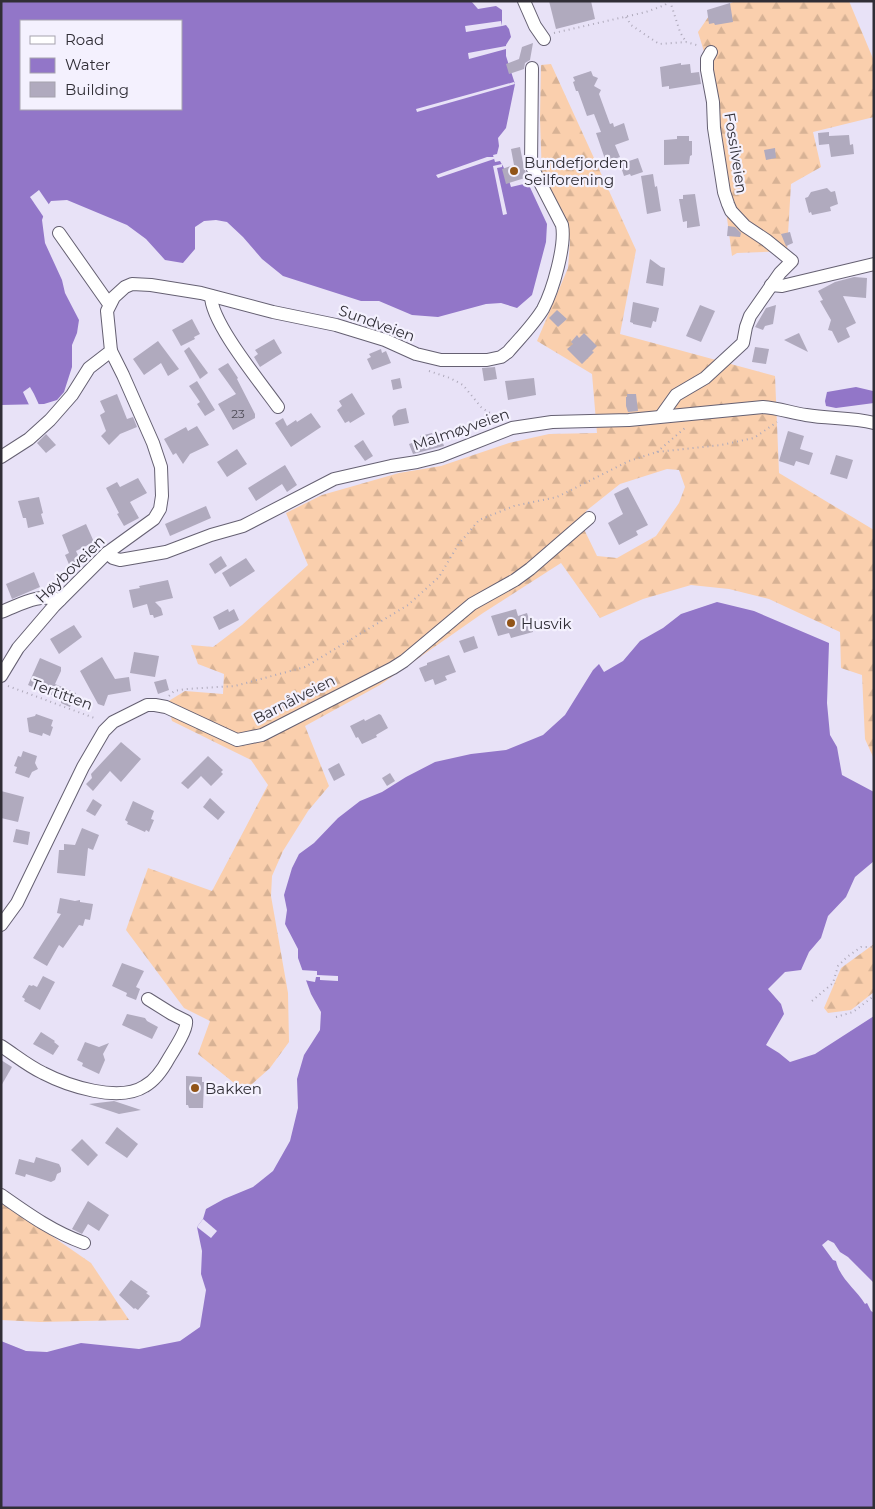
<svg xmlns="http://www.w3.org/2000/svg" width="875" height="1509" font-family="Montserrat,sans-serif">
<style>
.forest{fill:url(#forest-firs);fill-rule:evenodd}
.water{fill:#9276c8;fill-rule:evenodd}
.pier{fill:#e8e2f7}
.building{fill:#b0aabe}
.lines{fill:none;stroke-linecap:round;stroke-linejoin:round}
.minor-casing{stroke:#656072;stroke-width:14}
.path{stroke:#aea9ba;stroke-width:2;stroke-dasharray:1 4;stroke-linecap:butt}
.minor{stroke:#fff;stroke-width:12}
.poi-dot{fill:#915417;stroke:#f4f1fe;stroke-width:2}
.labels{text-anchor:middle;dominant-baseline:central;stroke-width:4.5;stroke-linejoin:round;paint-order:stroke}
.number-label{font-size:12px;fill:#504d58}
.street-label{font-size:15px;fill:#302e36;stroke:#f4f1fe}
.poi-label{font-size:15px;fill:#302e36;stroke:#f4f1fe;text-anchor:start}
</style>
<defs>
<pattern id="forest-firs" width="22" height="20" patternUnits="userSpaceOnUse" patternTransform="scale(1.25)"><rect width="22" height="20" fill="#facfad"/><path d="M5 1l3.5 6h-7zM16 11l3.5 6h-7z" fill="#d7b295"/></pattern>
</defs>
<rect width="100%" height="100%" fill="#e8e2f7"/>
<g class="forest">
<path d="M735,1H849L874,61V117L813,132L821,167L791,184L787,251L737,253L732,256L706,58L698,32L711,13Z"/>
<path d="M551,64L636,250L620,334L775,376L779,473L874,530V759L865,739L862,675L841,668L840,632L769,599L729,589L691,585L643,599L600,618L561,563L483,613L380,685L305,726L329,786L308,811L283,851L272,876L271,896L288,993L289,1042L270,1068L244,1091L198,1054L210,1021L184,1008L126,930L148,868L212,891L268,785L251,760L172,721L167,702L185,691L223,694L224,674L198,664L191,645L213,647L242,625L308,565L286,513L322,495L399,473L441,466L509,443L549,434L597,433L592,374L537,341L568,268L570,242L565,217L542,179L540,118L541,65ZM667,469L679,470L685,487L679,503L656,536L617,558L597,556L581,523L586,511L620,484Z"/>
<path d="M874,944V992L851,1010L828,1013L824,1008L841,968Z"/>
<path d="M1,1201L91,1263L129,1320L40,1322L1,1320Z"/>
</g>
<g class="water">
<path d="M1,1H471L478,9L496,6L502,10V26L506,25L509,29L511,37L506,45V56L515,84L506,128L498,138L499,146L497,154L493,155L495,162L500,161C505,169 508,177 511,187L528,183L547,224L546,242L532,295L517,308L501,303L486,304L438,317L412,315L379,301H361L283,276L262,259L243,237L227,222L216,220L204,221L195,227V249L183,263L165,260L146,239L127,225L67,200L51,201L46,208L42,220L45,243L62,280L65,293L79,320L77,333L72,345V367L64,392L57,400L44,404L1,405ZM21,21H181V109H21Z"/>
<path d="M856,387L873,391L874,403L836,408L826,406L825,401L827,392Z"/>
<path d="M717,602L754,611L829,643L827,703L830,735L837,747L842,775L874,792V861L855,877L846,897L828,916L821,938L809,952L801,970L785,972L768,989L781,1004L784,1014L766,1045L779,1053L790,1062L815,1054L874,1016V1283L848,1257L840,1252L834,1243L828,1240L822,1245L833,1260L836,1261C840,1279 856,1289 865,1304L867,1303L871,1311L874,1313V1508H1V1341L26,1351L47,1352L81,1343L139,1349L180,1341L200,1327L206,1290L201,1274L202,1251L197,1227L203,1219L206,1209L224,1199L253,1187L273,1171L290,1141L298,1108L297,1079L304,1055L320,1030L321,1012L311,994L298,958V949L285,924L287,910L284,895L292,868L299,854L314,843L338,818L360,801L382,792L406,777L435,762L471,754L506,750L543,735L565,715L593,670L599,664L604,672L623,661L640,641L663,628L681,614Z"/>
</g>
<g class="pier">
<path d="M501,21L502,26L466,32L465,26Z"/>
<path d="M506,46V49L469,59L468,53Z"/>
<path d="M514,82L515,84L417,112L416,109Z"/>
<path d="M487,157H494V159L438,178L436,175Z"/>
<path d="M502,164V167L497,168L507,214L503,215L493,166Z"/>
<path d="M39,190L50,206L45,219L30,197Z"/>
<path d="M30,387L34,394L40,407H30L23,392Z"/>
<path d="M300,970L317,971V975L338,976V981L320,980V977H316L315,982L304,980Z"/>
<path d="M203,1219L217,1231L211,1238L197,1227Z"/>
</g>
<g class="building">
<path d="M549,1H591L595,19L556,29Z"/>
<path d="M730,3L733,22L715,25L714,23L709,24L707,10Z"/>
<path d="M533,43L530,60L525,63L524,69L509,74L506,64L519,59L522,47Z"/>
<path d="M681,63V65L690,64L691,73L699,72L701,84L669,89V86L662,87L660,67Z"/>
<path d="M591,71L593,76L598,78L594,86L601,90L599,94L610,124L613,123L614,127L624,123L629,140L615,145L620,157L606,162L596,133L601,132L594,114L587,116L578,91H576L573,82L575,81L573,77Z"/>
<path d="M829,132V136L849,135L850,145L853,144L854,154L831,157L829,144L819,145L818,133Z"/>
<path d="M677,136H689V141H692V155L690,156L689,164L664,165V140L677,139Z"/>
<path d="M520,147L524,168L528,177L506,184L502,169L514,165L511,149Z"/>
<path d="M775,148L776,158L766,160L764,150Z"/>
<path d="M638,158L643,172L631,176L630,174L624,176L620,164Z"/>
<path d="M653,174L655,187L657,186L661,211L647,214L641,176Z"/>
<path d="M827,188L831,192L835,191L838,204L830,207L831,211L812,215L811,212L809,213L805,198L808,197L811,192Z"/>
<path d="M695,194L700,226L687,228V221L683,222L679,199H683V195Z"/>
<path d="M728,226L735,227L741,233L740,237L727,236Z"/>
<path d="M790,232L793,243L786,246L781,234Z"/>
<path d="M650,259L661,267L665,268L663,286L646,283Z"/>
<path d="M854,277L867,278L866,298L843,296L856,323L846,328L850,337L838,343L832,331L828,330L831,320L820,301L823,300L818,291L835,282Z"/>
<path d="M633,302L659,308L656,322L653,321L651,328L633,324V323L630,322Z"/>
<path d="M700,305L715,311L701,342L686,336Z"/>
<path d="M776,305L773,324L765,326L763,330L755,327L766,308Z"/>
<path d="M557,310L567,319L558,327L549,318Z"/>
<path d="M192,319L200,334L194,337L195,339L181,346L172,330Z"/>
<path d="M584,333L597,346L592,351L594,352L582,364L567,349L573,344L571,342L577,335L579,338Z"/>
<path d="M799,333L808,352L784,340Z"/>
<path d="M274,339L282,353L260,367L254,357L258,354L255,350Z"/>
<path d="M158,341L179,369L168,376L161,363L144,375L133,359Z"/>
<path d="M189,347L208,373L200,379L184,351Z"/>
<path d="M755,347L769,349L766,364L752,362Z"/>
<path d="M381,349L382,353L386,351L391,363L372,370L367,359L371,357L369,354Z"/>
<path d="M228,363L238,378L237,379L255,414V418L233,430L218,404L236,394L218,369Z"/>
<path d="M495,367L497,379L484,381L482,368Z"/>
<path d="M400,378L402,388L393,390L391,380Z"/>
<path d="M534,378L536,395L508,400L505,381Z"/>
<path d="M197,381L215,410L205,416L197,404L200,402L189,386Z"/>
<path d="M352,393L365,414L350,423L349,421L345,423L337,410L342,406L339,401Z"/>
<path d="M117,394L127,419L133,417L137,427L120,434L109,445L101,436L106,431L100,415L105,412L100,401Z"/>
<path d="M627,394H636L638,411L628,412L626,406V397H627Z"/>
<path d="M406,408L409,423L394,426L392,416L398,410Z"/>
<path d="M311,413L321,427L291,447L275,423L283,418L287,426L296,420L297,422Z"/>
<path d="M197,426L209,445L190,454L183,464L176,453L173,455L164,439L186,427L188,431Z"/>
<path d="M788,431L804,436L800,449L813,453L809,465L796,461L794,466L779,461Z"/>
<path d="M432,433L433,436L440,434L444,446L413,454L409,444L421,440L420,436Z"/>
<path d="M46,434L56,445L46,453L37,443Z"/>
<path d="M363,440L373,456L365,461L354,446Z"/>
<path d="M237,449L247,464L227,477L217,462Z"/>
<path d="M836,455L853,460L847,479L830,474Z"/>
<path d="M285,465L297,485L287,492L282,484L256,501L248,488Z"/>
<path d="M138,478L147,493L130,502L139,518L124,526L117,514L119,513L106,488L117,482L120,487Z"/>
<path d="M628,487L648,525L636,531L638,535L619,545L608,523L623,514L614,494Z"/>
<path d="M39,497L43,513L41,514L44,524L28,528L26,518H23L18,501Z"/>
<path d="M206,506L211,518L170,536L165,524Z"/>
<path d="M86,524L94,542L76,551L82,564L71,569L65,555L69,553L62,535Z"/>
<path d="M221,556L227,566L215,574L209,564Z"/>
<path d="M246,558L255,571L230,587L222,573Z"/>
<path d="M34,572L40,587L12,599L6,584Z"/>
<path d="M168,580L173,598L155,602L161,608L163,615L154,618L153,615H150L147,604L133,608L129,590L140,588L139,586Z"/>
<path d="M228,609L229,612L234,609L239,620L219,630L213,617Z"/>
<path d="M516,609L518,616L527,613L533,632L511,638L509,633L498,636L491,616Z"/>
<path d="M74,625L82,637L59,654L50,639Z"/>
<path d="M474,636L478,648L464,653L459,641Z"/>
<path d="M134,652L159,656L155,677L130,673Z"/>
<path d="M449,655L456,672L445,676L447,680L435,685L433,679L425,682L419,668L427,665V663Z"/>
<path d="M102,657L115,679L129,677L131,691L108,695L104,706L98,704L80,671Z"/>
<path d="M40,658L61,667V671L55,684L76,693L70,707L61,703V699L28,685Z"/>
<path d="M166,679L169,690L158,694L154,682Z"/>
<path d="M36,714L53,720L51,726L53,727L50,736L43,733L42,736L29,732L27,718L35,716Z"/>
<path d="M379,714L381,715L388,728L376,735L377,737L362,744L358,737L356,738L350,726L364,719L365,721Z"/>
<path d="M121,742L141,759L121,782L110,771L93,791L86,784L92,778L91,774Z"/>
<path d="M23,751L37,756L35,763L38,769L32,772L29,778L15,773L17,767L14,766L18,756L21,757Z"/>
<path d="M208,756L223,770L221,772L223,774L211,786L201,776L188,789L181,783Z"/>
<path d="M339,763L345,775L334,781L328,769Z"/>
<path d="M390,773L395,781L387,786L382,778Z"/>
<path d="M1,791L24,797L18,822L1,818Z"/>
<path d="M210,798L225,812L218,820L203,807Z"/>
<path d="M93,799L102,805L95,816L86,811Z"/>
<path d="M133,801L154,811L151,819L154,820L149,832L146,830L145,832L127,824L128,822L125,820Z"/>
<path d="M82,828L99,835L93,850L88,848L85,876L57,873L59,850H64V844L75,845Z"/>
<path d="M16,829L30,832L28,845L13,842Z"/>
<path d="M60,898L75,901L80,900V902L93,904L90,920L85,919L83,926L79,925L63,948L59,945L47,966L33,958L61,914L57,913Z"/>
<path d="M122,963L144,971L136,987L140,989L136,1000L126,996L127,993L112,986Z"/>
<path d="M43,976L55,982L40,1010L24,1001L25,999L22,997L29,985L32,986L33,985L37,987Z"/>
<path d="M127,1014L145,1018L147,1021L158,1027L152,1039L122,1025Z"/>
<path d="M41,1032L55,1041L54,1042L59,1046L53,1055L33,1044Z"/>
<path d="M85,1042L99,1047L109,1043L103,1054L105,1060L99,1074L82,1066L83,1063L77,1060Z"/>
<path d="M1,1060L12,1067L1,1086Z"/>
<path d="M186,1076L202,1077V1082H204L203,1108H189L188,1105H186Z"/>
<path d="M114,1101L141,1110L119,1114L89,1104Z"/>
<path d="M117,1127L138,1144L127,1158L105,1143Z"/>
<path d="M82,1139L98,1155L88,1166L71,1150Z"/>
<path d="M36,1157L59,1164L61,1168V1172L57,1174L55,1180L51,1182L26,1174L25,1177L15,1174L19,1159L34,1163Z"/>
<path d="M88,1201L109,1215L99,1231L88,1224L82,1234L72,1229Z"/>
<path d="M131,1280L148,1292L146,1293L150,1296L138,1310L135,1308L134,1309L119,1295Z"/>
</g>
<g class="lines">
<g class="minor-casing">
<g id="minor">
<path d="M524,1L535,26L544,39"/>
<path d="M59,233L109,304"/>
<path d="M771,285L782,286L874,264"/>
<path d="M211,296C211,323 261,383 278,407"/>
<path d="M661,416L676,395L705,378L743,343L746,327L750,316L780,273L792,261L766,240L745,226L731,211L728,204L724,192L714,128L713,102L707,70V59L711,52"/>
<path d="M1,457L29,439L50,420L72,395L89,368L111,351L107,311L114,297L125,287L132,284L151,285L201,293L273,312L336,325L385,340L416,354L441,360H487L501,357L508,352C520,338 534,324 543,309C553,290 566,245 562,225L531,165L532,68"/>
<path d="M107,553L113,558L120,560L166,552L211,535L243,526L334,479L391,466L417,462L441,456L512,428L552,422L629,420L763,407C778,408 792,413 806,415C829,419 852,417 874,423"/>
<path d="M1,612C22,604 38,593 60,600"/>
<path d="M1,676L18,648L54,606L107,553L154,519L160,509L162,496L161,467L153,443L123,375L111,351"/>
<path d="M1,925L17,903L83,767L104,731L113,722L147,705H155L166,707L237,740L262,735L393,668L404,661L472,604L515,580L530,569L589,518"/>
<path d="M1,1046C15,1055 28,1066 43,1073C68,1086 119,1103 145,1086C156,1080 163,1069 169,1058C174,1050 188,1028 186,1021L172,1014L148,999"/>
<path d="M1,1195C28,1214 53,1232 84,1243"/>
</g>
</g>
<g class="path">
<path d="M670,1L680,32L686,42"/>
<path d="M626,17L631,25L659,44L686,42L700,46"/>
<path d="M554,33L646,12L665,5L669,1"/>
<path d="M429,371L450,378L463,385L481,407L488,412L503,418"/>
<path d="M657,452L685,428"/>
<path d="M8,686L97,719"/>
<path d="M169,696L174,691L186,689L235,686L305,667L408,605L439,577L458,545L479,520L514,506L557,497L629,461L657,452L721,445L754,438L777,422"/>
<path d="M812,1001L833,983L838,966L847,957L861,947H874"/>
<path d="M836,1017L853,1012L874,996"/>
</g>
<use href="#minor" class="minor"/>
</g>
<g class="poi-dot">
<circle cx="514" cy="171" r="5"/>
<circle cx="511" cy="623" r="5"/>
<circle cx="195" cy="1088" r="5"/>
</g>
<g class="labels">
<g class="number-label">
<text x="238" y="413">23</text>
</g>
<g class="street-label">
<text transform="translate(736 153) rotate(81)">Fossilveien</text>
<text transform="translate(377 323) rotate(20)">Sundveien</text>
<text transform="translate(461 429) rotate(-19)">Malmøyveien</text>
<text transform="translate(70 569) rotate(-44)">Høyboveien</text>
<text transform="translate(62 694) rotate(20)">Tertitten</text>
<text transform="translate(294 699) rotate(-27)">Barnålveien</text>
</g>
<g class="poi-label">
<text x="524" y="162">Bundefjorden<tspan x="524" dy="17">Seilforening</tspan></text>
<text x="521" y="623">Husvik</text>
<text x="205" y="1088">Bakken</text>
</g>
</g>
<rect width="875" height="1509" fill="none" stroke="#302e36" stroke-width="5"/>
<rect x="20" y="20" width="162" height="90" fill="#f4f1fe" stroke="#a6a3ae"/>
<rect x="30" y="36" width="25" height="8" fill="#ffffff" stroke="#a6a3ae"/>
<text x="65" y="45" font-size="15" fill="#302e36">Road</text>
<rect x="30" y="58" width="25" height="15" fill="#9276c8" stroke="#a6a3ae"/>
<text x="65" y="70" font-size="15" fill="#302e36">Water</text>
<rect x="30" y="82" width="25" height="15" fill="#b0aabe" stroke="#a6a3ae"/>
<text x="65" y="95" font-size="15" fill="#302e36">Building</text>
</svg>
